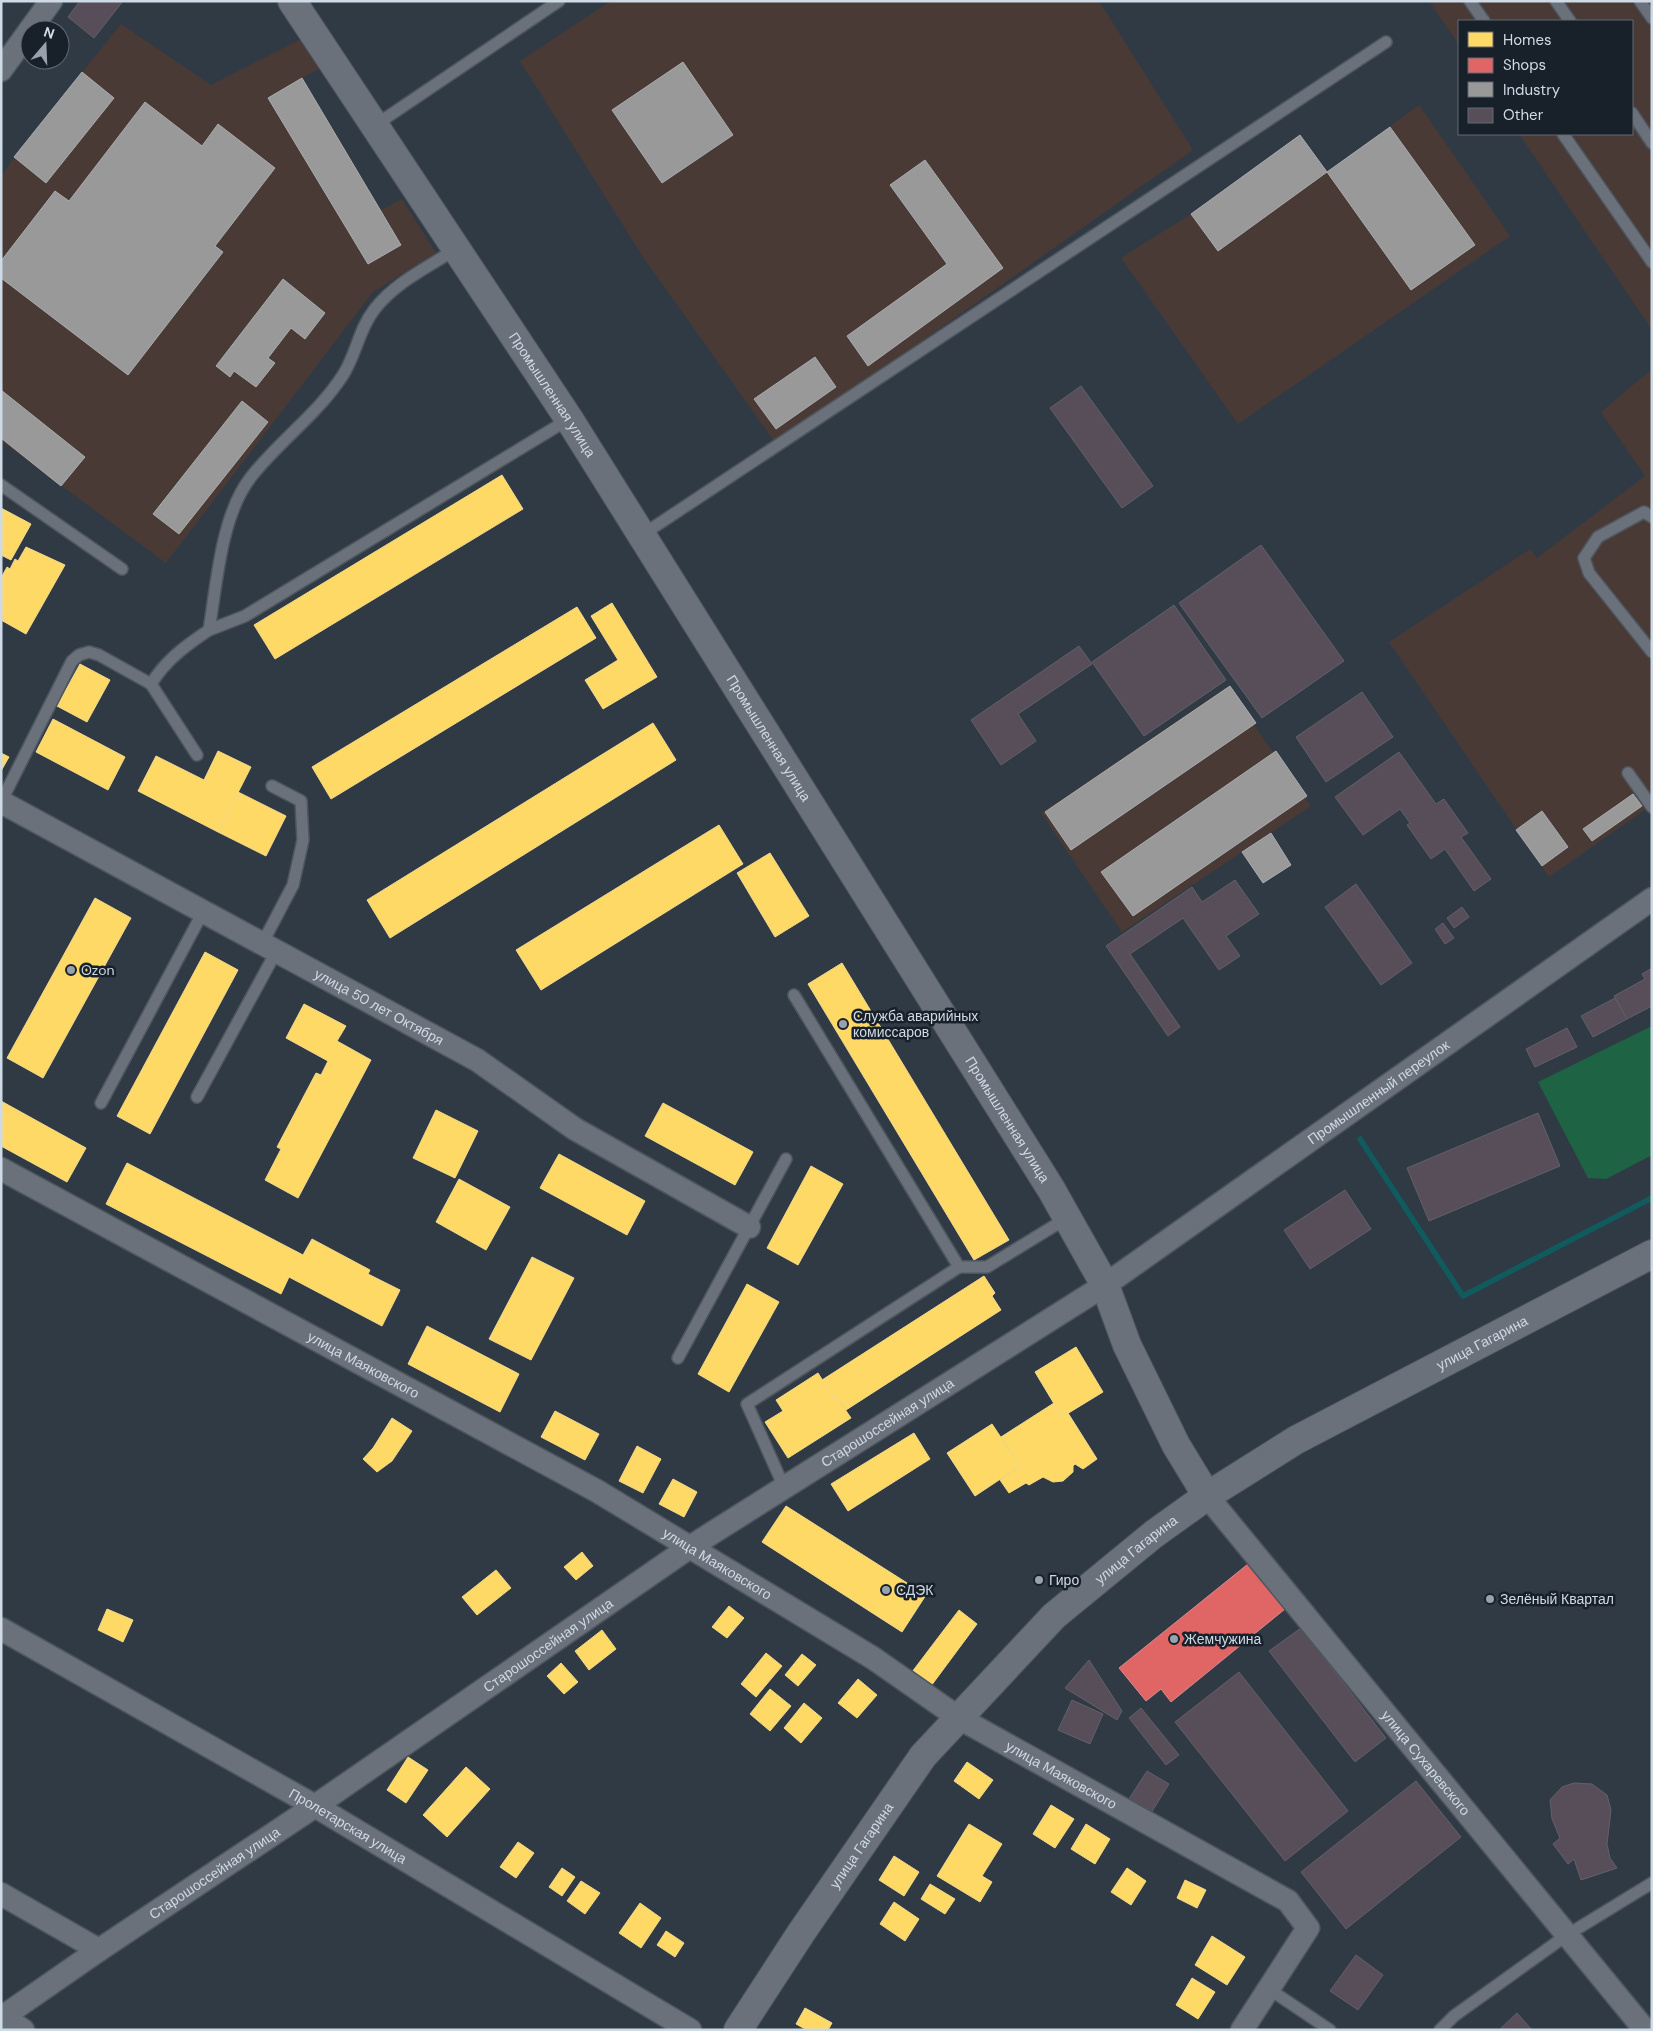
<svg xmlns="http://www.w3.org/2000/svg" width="1653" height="2031" font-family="'DM Sans',sans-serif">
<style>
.industrial{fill:#493a35}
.green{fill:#1e6343}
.homes{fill:#ffd966;stroke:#f1d98d}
.shops{fill:#e06666;stroke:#db898d}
.industry{fill:#999;stroke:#a9acb0}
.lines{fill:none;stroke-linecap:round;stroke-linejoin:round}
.stream{stroke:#105b5e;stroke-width:5.5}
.building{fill:#574e5a;stroke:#626067}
.lane-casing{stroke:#4d565f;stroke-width:14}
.street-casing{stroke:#4d565f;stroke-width:25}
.secondary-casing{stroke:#4d565f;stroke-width:30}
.lane{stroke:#6a717b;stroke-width:11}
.street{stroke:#6a717b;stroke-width:22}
.secondary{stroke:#6a717b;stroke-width:28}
.poi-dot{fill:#97a2ae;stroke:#182029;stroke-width:2}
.labels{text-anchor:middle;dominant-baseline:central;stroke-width:5;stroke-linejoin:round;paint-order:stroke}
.street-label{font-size:14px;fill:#cfdae7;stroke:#182029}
.poi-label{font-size:14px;fill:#cfdae7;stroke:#182029;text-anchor:start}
</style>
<rect width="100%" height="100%" fill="#303a45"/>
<g class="industrial">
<path d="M611,1H1099L1193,150L776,444L643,257L520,61Z"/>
<path d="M1429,1H1652V330L1519,134H1632V21H1459V45Z"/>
<path d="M121,24L211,85L301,39L322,67L302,78L381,210L402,199L436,253L373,292L166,563L1,441V177L14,157Z"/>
<path d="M1419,105L1510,236L1238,424L1121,258L1191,214L1300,135L1327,172Z"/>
<path d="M1652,369V805L1549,877L1389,642L1530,549L1537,558L1645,476L1601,412Z"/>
<path d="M1227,687L1311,806L1122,932L1041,813Z"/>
</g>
<path class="green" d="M1652,1026V1155L1606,1179L1588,1178L1538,1082Z"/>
<g class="homes">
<path d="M502,475L523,509L275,659L254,625Z"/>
<path d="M1,508L31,524L11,560L1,555Z"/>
<path d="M26,547L65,565L26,634L1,620V578L7,567L10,569L15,559L18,561Z"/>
<path d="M612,603L657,677L603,709L585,680L618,660L591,616Z"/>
<path d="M577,607L596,638L331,799L312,767Z"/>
<path d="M80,664L110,680L87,722L57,706Z"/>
<path d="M53,719L125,757L108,790L36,752Z"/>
<path d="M653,723L676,760L390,938L367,900Z"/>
<path d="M218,751L251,767L218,832L138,791L156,756L204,780Z"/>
<path d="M1,753L9,757L1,771Z"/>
<path d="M238,792L286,816L266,856L218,832Z"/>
<path d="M719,825L743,864L541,990L516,950Z"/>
<path d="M770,853L809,916L775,937L737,873Z"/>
<path d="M95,898L131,918L43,1078L7,1058Z"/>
<path d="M205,952L238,970L150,1134L117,1116Z"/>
<path d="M842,963L1009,1240L974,1260L808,984Z"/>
<path d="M304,1004L346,1026L337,1041L371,1060L298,1198L265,1180L281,1149L277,1147L316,1073L321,1075L328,1061L286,1038Z"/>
<path d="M1,1101L86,1148L67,1182L1,1146Z"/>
<path d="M663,1103L753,1152L735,1185L645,1136Z"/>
<path d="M436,1110L478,1131L455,1178L413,1158Z"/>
<path d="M559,1154L645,1201L627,1235L540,1188Z"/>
<path d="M127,1163L303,1255L312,1239L370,1270L368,1274L400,1290L382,1326L289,1277L281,1294L106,1204Z"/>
<path d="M811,1166L843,1184L798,1265L767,1248Z"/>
<path d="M459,1179L510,1207L486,1250L436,1222Z"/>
<path d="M532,1257L574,1278L531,1360L489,1339Z"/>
<path d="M984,1276L995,1293L992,1296L1001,1310L846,1410L836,1396L833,1397L822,1380Z"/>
<path d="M747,1284L779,1302L729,1392L698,1374Z"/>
<path d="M427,1326L519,1374L500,1412L408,1364Z"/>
<path d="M1076,1347L1103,1392L1062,1417L1035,1372Z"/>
<path d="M818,1373L833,1397L836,1396L851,1418L788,1458L765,1422L783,1411L776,1400Z"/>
<path d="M1054,1403L1062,1417L1068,1413L1097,1459L1083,1469L1075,1464L1073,1466V1472L1063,1481L1053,1482L1043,1477L1029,1485L1026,1483L1009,1493L1000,1480L1020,1466L1001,1437Z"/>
<path d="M555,1411L599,1434L585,1460L541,1437Z"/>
<path d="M392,1418L412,1431L392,1461L377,1472L363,1459L373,1448Z"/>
<path d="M992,1424L1020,1466L975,1496L947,1453Z"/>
<path d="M914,1433L930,1459L848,1511L831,1484Z"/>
<path d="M637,1446L661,1459L643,1493L619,1481Z"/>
<path d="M673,1479L697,1492L684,1517L659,1504Z"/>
<path d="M786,1506L926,1595L902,1632L762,1542Z"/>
<path d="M582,1552L593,1566L576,1580L564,1567Z"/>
<path d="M496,1570L511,1588L477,1615L462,1597Z"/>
<path d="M729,1606L744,1618L727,1638L712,1627Z"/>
<path d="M107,1609L133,1620L123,1642L98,1630Z"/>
<path d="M959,1610L977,1624L931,1686L912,1672Z"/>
<path d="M602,1630L616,1649L589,1670L575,1651Z"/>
<path d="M766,1653L782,1666L756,1697L741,1684Z"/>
<path d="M802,1654L816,1665L798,1686L785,1675Z"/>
<path d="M561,1663L578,1682L564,1694L547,1676Z"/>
<path d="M858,1679L877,1695L857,1718L838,1703Z"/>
<path d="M770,1689L791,1706L770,1731L750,1714Z"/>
<path d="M804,1703L822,1718L801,1743L784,1728Z"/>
<path d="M408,1757L428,1770L406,1803L387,1790Z"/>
<path d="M967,1762L993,1780L979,1799L954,1781Z"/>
<path d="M466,1767L490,1789L447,1837L423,1815Z"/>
<path d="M1051,1805L1074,1819L1055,1848L1033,1834Z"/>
<path d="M969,1824L1002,1844L982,1876L992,1882L980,1902L937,1876Z"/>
<path d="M1086,1824L1110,1839L1095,1864L1071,1849Z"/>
<path d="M518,1842L534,1853L516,1878L500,1867Z"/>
<path d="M894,1856L919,1872L904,1896L879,1880Z"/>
<path d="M562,1868L575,1877L562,1896L549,1887Z"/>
<path d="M1127,1868L1146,1881L1131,1905L1111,1892Z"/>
<path d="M1185,1880L1206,1890L1197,1908L1177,1898Z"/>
<path d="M581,1881L600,1893L585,1914L567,1901Z"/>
<path d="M930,1884L955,1899L945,1914L921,1899Z"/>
<path d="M894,1902L919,1919L905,1941L880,1924Z"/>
<path d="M640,1903L661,1918L641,1948L619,1933Z"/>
<path d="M666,1931L684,1943L675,1957L657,1945Z"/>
<path d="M1212,1936L1245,1957L1227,1985L1195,1965Z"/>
<path d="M1192,1978L1215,1992L1198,2019L1176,2005Z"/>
<path d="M805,2008L832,2023L828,2030H807L796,2024Z"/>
</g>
<path class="shops" d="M1248,1564L1285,1609L1171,1702L1161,1689L1146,1701L1119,1668Z"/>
<g class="industry">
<path d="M683,62L733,135L662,183L612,110Z"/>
<path d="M82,72L114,98L46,183L14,157Z"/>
<path d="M302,78L401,245L368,264L268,98Z"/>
<path d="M145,102L202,146L218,124L275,168L215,246L223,252L128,375L1,278V261L55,191L69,201Z"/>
<path d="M1390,127L1475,245L1411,290L1327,172Z"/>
<path d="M1300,135L1327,172L1218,251L1191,214Z"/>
<path d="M925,160L1003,268L868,366L847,336L947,264L890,185Z"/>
<path d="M283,279L325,313L305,339L291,328L268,358L275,363L256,387L234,371L230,377L216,366Z"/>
<path d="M815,357L836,387L776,429L754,399Z"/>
<path d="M1,390L85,457L61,486L1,438Z"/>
<path d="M242,401L268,422L179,534L153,514Z"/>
<path d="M1230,686L1256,723L1071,850L1045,812Z"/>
<path d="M1276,751L1307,796L1133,916L1101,872Z"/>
<path d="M1633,794L1642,806L1592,841L1583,829Z"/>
<path d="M1542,811L1568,847L1542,866L1516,830Z"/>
<path d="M1271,833L1291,865L1263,883L1242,852Z"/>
</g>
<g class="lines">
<path class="stream" d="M1360,1139L1463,1296L1652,1198"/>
</g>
<g class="building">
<path d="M80,1H123L94,38L68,17Z"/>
<path d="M1081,386L1153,486L1122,508L1050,408Z"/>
<path d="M1261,545L1344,661L1262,718L1179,603Z"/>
<path d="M1174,605L1226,680L1144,736L1092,662Z"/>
<path d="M1079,646L1092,664L1018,714L1036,741L1001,765L971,720Z"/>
<path d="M1362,692L1393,737L1326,782L1296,737Z"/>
<path d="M1399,752L1436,804L1444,799L1468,833L1461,837L1491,879L1474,891L1445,849L1431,859L1407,825L1410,823L1400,809L1363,835L1335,797Z"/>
<path d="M1235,880L1259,914L1226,936L1240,956L1219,970L1183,918L1130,954L1180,1027L1168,1036L1106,946L1192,887L1202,902Z"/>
<path d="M1356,884L1412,963L1381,985L1325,907Z"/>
<path d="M1462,907L1469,917L1454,928L1447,918Z"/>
<path d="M1443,923L1454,938L1445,944L1435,929Z"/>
<path d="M1652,968V1006L1627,1019L1614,996L1645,979L1642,974Z"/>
<path d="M1615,998L1627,1019L1593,1037L1581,1016Z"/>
<path d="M1567,1028L1577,1047L1535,1067L1526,1049Z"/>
<path d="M1538,1113L1560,1166L1429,1221L1407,1168Z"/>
<path d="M1345,1190L1371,1229L1310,1269L1284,1230Z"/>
<path d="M1301,1628L1386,1738L1355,1762L1269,1651Z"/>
<path d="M1089,1660L1122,1711L1117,1720L1065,1688Z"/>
<path d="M1239,1672L1348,1811L1285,1861L1175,1722Z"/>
<path d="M1072,1700L1103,1714L1090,1744L1058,1730Z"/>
<path d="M1141,1708L1179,1755L1166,1765L1129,1718Z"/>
<path d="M1147,1771L1169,1784L1151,1813L1129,1799Z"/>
<path d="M1416,1781L1461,1837L1346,1929L1301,1872Z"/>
<path d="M1574,1783L1592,1784L1607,1795L1611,1810L1607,1844L1610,1858L1617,1868L1581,1880L1574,1859L1568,1864L1553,1844L1560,1838L1552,1819L1550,1800L1562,1787Z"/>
<path d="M1356,1955L1383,1975L1358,2010L1330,1991Z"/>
<path d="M1517,2013L1532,2030H1499Z"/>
</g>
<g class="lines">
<g class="lane-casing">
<g id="lane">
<path d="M1470,1L1484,21"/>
<path d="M1556,1L1570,21"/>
<path d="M1640,1L1652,18"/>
<path d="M1632,113L1652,143"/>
<path d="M374,126L559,1"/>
<path d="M1563,134L1652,262"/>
<path d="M1,485L122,569"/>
<path d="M1652,517L1644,512L1598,537L1584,558L1589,573L1652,652"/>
<path d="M642,535L1386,42"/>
<path d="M209,630L245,616L569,419"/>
<path d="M151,684C166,660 185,646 209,630C217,582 221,515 251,477C279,441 318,414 343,375C356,355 359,329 374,310C394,283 428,267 456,249"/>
<path d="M1628,773L1652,807"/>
<path d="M1,802L72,661L79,655L89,652L99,655L151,684L197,755"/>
<path d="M262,944L293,885L303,840L301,801L272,786"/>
<path d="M794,995L959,1267H987L1067,1218"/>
<path d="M197,1097L276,952"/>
<path d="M101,1103L203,912"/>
<path d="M678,1358L786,1159"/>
<path d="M784,1487L747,1404L959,1267"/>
<path d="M1269,1989L1330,2030"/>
<path d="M1440,2030L1454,2016L1567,1935L1652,1883"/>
</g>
</g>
<g class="street-casing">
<g id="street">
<path d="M30,30L51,1"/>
<path d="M1,70L30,30"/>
<path id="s1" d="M1,802L477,1060L575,1129L749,1227"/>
<path id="s2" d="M1,1169L597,1491L873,1658L959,1718L1288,1901L1308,1928L1242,2030"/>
<path id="s3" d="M1207,1496L1645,2030"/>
<path id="s4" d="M1,1629L315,1806L690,2030"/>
<path d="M1,1894L99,1950"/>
<path d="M4,2017L23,2030"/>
<path id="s5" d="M1,2018L99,1950L315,1806L690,1547L1105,1285L1652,899"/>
</g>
</g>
<g class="secondary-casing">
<g id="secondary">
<path id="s6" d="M292,1L569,419L1051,1189L1105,1285L1127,1345L1176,1445L1207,1496"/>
<path id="s7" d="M738,2030L801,1933L923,1756L1054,1616L1154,1534L1207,1496L1296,1440L1652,1254"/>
</g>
</g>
<use href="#lane" class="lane"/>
<use href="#street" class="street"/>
<use href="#secondary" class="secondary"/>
</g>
<g class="poi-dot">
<circle cx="71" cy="970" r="5"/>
<circle cx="843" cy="1024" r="5"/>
<circle cx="1039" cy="1580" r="5"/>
<circle cx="886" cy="1590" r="5"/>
<circle cx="1490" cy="1599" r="5"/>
<circle cx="1174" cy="1639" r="5"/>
</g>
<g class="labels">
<g class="street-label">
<text stroke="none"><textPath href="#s6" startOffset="472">Промышленная улица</textPath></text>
<text stroke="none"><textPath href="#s6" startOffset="878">Промышленная улица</textPath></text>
<text stroke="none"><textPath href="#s1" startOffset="430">улица 50 лет Октября</textPath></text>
<text stroke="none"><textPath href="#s5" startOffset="1660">Промышленный переулок</textPath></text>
<text stroke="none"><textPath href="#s6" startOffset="1328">Промышленная улица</textPath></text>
<text stroke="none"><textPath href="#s7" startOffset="1032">улица Гагарина</textPath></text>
<text stroke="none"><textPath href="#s2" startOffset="412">улица Маяковского</textPath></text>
<text stroke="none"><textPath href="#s5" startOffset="1068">Старошоссейная улица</textPath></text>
<text stroke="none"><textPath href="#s7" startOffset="628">улица Гагарина</textPath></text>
<text stroke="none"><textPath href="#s2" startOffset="818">улица Маяковского</textPath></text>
<text stroke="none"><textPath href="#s5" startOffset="662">Старошоссейная улица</textPath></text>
<text stroke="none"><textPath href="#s3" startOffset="345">улица Сухаревского</textPath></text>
<text stroke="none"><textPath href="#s2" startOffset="1222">улица Маяковского</textPath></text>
<text stroke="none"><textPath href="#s4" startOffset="399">Пролетарская улица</textPath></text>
<text stroke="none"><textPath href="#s7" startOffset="222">улица Гагарина</textPath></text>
<text stroke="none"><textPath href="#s5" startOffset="258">Старошоссейная улица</textPath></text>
</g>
<g class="poi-label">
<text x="81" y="970">Ozon</text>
<text x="853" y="1016">Служба аварийных<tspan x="853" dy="16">комиссаров</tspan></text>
<text x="1049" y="1580">Гиро</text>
<text x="896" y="1590">СДЭК</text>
<text x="1500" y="1599">Зелёный Квартал</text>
<text x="1184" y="1639">Жемчужина</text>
</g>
</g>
<rect width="1653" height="2031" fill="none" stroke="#cfdae7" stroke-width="5"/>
<rect x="1458" y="20" width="175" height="115" fill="#182029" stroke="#616a75"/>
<rect x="1468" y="32" width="25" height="15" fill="#ffd966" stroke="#616a75"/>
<text x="1503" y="45" font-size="15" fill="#cfdae7">Homes</text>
<rect x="1468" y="58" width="25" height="15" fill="#e06666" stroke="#616a75"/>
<text x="1503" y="70" font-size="15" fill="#cfdae7">Shops</text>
<rect x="1468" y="82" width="25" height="15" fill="#999999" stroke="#616a75"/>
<text x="1503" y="95" font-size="15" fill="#cfdae7">Industry</text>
<rect x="1468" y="108" width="25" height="15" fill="#574e5a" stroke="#616a75"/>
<text x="1503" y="120" font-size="15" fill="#cfdae7">Other</text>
<g transform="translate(45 45) rotate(19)"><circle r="24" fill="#182029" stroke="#616a75"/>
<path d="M0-4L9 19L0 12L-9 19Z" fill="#97a2ae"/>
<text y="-8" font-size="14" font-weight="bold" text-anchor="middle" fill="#cfdae7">N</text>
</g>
</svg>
